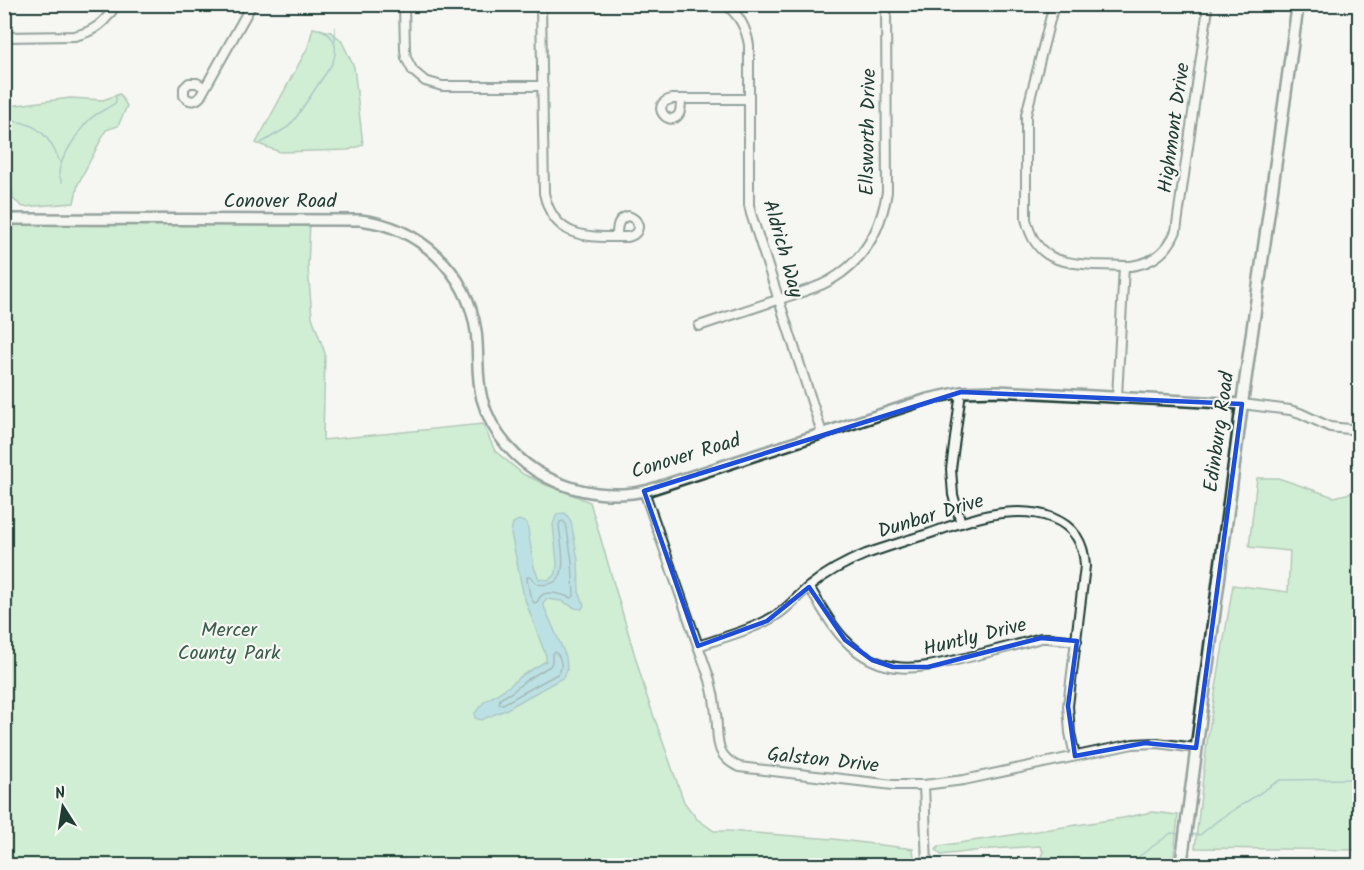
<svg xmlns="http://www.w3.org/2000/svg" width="1364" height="870" font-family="Kalam,sans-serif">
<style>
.green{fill:#a3e4ae;stroke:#619071;stroke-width:1.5}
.water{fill:#77c7d2;stroke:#549093;stroke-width:1.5}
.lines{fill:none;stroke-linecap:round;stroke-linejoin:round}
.shore{stroke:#427473;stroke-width:1.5}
.stream{stroke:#549093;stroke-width:1.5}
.minor-casing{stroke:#1f3d34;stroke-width:12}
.tertiary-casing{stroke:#1f3d34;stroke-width:14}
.secondary-casing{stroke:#1f3d34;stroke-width:15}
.minor{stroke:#f6f6f2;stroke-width:8}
.tertiary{stroke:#f6f6f2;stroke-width:9}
.secondary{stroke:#f6f6f2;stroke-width:10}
.marked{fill:none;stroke:#1d4ed8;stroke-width:4.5;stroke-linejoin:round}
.labels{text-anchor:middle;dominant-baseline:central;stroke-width:4.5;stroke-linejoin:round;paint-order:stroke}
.street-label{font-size:20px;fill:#1f3d34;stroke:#f6f6f2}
.park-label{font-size:20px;fill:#395e4c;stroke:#f6f6f2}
</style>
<rect width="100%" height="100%" fill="#f6f6f2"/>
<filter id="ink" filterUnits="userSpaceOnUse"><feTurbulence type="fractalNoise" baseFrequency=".0167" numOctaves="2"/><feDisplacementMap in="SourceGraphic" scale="12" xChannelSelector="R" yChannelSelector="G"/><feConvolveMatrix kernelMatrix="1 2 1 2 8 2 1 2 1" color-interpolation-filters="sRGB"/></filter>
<g filter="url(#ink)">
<g class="green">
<path d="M313,28L331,32L341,40L354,67L363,145L348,150L280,152L256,143L308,47Z"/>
<path d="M120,94L127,106L118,126L106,130L78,184L74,203L23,207L13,199L8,131L10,106L70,98L103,100Z"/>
<path d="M4,219L310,220L308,268L312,317L325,353L323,440L483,424L495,451L523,474L546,485L561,490L590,502L647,697L684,802L697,819L714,831H729L833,839L913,849L915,865H5Z"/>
<path d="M1257,478H1278L1334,497L1359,491V850L1195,848L1207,742L1233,585L1288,592L1290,551L1249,547Z"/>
<path d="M1152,812L1178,815L1173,865H1027L1023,862L1041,857L1043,851L1040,846L991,849L941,855L936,850L939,846L1123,818Z"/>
</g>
<g class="water">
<path d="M565,513L571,521L578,560L579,592L584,605L582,609L575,608L562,601L546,599L543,604L566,657L567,670L564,677L505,710L481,720L475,718V713L484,702L508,687L521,676L546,661V656L524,597L511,533L513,523L519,520L527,523L534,567L539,579L548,580L556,574L557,563L553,524L557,514Z"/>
<path d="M1011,860L1023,862L1027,865H974L995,861Z"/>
</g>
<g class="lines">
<g class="shore">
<path d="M563,521L566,524L572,561L574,596L571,598C564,595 551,591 544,594C541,595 538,600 537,602L534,603L530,595L527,580V577H531L537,584C574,590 561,548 559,525L560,522Z"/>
<path d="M555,652C561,656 563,667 559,673L503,704H499L500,699L512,692L525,681L550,666L552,662V654Z"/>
</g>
<g class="stream">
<path d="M335,27V41"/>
<path d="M13,121C40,124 50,138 60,162"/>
<path d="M261,143L288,127L295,119L332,64C339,48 335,36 320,29"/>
<path d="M62,182C61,179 59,177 59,173C59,160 80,129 89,120C97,112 108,109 116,102V97"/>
<path d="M1189,834L1200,835L1217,821L1280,780L1360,779"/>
<path d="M1126,866L1171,833L1181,834"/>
</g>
<g class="minor-casing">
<g id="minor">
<path d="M404,4L405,50L406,58L413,71L425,81L442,86H543"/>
<path d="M541,4L544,193C554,240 588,237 627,237C641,235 642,220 628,216C617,219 617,227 617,237"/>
<path d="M725,4C739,15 746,27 749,45V205L751,214L822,433"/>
<path d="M1054,4L1026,115V219C1035,258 1058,263 1093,265C1106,265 1118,266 1131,266C1153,263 1168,251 1176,231L1207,15L1206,4"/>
<path d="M4,37L74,36C94,32 106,22 116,4"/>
<path d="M205,88L197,83H189L184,88V96C189,102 195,102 200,97L252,4"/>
<path d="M681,99C681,104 681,110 679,114C670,129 648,104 672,99H749"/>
<path d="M699,326C725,317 751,309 777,300C794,294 813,290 829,281C863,262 881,230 887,192L886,4"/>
<path d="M1117,397L1124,266"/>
<path d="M1242,404L1290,410L1300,413L1330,427L1349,429L1360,428"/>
<path d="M644,491L710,680C713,691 715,702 716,714C719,738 713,755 739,767L893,785H924L964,780L1133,744L1157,743L1196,748"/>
<path d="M961,523L953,495L951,469L961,392"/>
<path d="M809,587C820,604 830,625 845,640C883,680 923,668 969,657C993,651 1017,645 1041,638H1048L1077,641"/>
<path d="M698,646C724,637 752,630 775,616C789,608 798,595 810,586C827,572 846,562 866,554C887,547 907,540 928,534C948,527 969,519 990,515C1032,507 1083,514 1085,566L1068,706L1070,733L1075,756"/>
<path d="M924,785L927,866"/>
</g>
</g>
<g class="tertiary-casing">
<path id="tertiary" d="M4,219L360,220C419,227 467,271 476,331C479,354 476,377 482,399C502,470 580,507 649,490L928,399L961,392L998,391L1242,404"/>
</g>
<g class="secondary-casing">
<path id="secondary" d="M1181,866L1242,404L1298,4"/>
</g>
<use href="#minor" class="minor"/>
<use href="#tertiary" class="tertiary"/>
<use href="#secondary" class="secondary"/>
</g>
</g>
<path d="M0 0H1364V870H0ZM961,392L1242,404L1196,748L1145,743L1075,756L1068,706L1077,641L1041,638L928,667H893L872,660L845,640L809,587L767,621L698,646L644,491Z" fill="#f6f6f2" fill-opacity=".55" fill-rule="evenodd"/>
<path class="marked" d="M961,392L1242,404L1196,748L1145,743L1075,756L1068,706L1077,641L1041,638L928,667H893L872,660L845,640L809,587L767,621L698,646L644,491Z"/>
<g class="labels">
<g class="street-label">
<text transform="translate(1175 128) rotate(-82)">Highmont Drive</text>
<text transform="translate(869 132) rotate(-89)">Ellsworth Drive</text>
<text x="280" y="202">Conover Road</text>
<text transform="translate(782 249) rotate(74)">Aldrich Way</text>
<text transform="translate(1220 432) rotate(-82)">Edinburg Road</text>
<text transform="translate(686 457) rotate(-17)">Conover Road</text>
<text transform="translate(931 517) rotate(-17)">Dunbar Drive</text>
<text transform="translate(975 638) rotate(-14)">Huntly Drive</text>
<text transform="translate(823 761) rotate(6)">Galston Drive</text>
</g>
<g class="park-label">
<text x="229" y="631">Mercer<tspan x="229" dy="23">County Park</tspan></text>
</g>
</g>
<rect width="1364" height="870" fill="none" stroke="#f6f6f2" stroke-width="24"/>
<rect x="12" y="12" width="1340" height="846" fill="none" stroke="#1f3d34" stroke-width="2" filter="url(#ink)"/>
<g transform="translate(63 807) rotate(348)" stroke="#f6f6f2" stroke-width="4.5" paint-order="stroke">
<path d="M0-4.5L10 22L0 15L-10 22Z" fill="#1f3d34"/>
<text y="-9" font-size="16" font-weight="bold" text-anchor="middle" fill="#1f3d34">N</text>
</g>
</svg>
